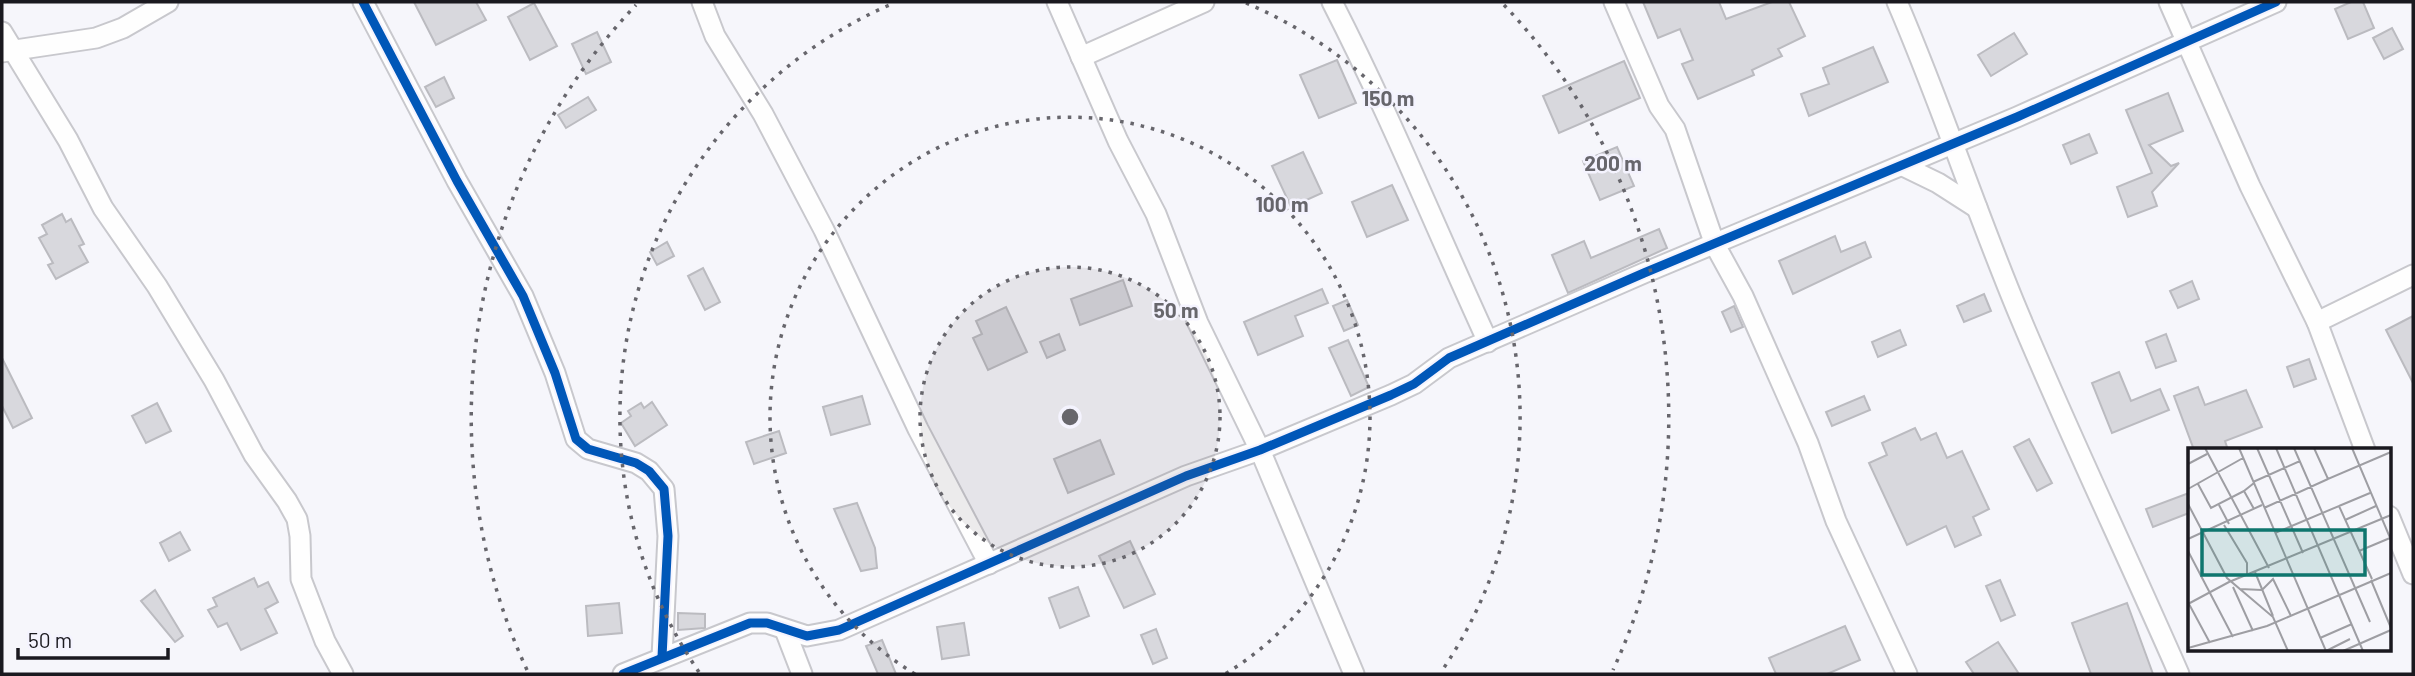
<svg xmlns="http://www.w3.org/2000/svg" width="2415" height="676" font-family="Barlow,sans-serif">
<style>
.building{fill:#d8d8dd;stroke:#bbbbc0;stroke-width:2}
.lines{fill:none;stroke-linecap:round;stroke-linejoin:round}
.street-casing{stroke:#c8c8cd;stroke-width:23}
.street{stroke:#fefefe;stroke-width:19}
.cycleway-casing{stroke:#f4f3fe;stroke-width:13}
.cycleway{stroke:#0057b8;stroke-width:9}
.ring{fill:none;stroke:#67666c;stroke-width:3.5;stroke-dasharray:3.5 7}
.inset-road{fill:none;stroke:#9e9ea3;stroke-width:2}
.view{fill:#0f766e;fill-opacity:0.15;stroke:#0f766e;stroke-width:3.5}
.inset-edge{fill:none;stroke:#1a191f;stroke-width:3.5}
.centre{fill:#67666c;stroke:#f4f3fe;stroke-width:3.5}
.ring-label{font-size:21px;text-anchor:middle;font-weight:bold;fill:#67666c;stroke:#f4f3fe;stroke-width:5;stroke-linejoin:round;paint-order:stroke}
</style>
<rect width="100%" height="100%" fill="#f6f6fb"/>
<g class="building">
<path d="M414,2H476L486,20L436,45Z"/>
<path d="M1643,2H1719L1726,19L1772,2H1789L1805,36L1778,49L1782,56L1752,70L1754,75L1698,99L1682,64L1693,60L1680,29L1658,38Z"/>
<path d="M2351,2H2363L2374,28L2348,39L2335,9Z"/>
<path d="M534,3L557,46L530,60L508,17Z"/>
<path d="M2392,28L2403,49L2384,59L2373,38Z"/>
<path d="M597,32L611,62L586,74L572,44Z"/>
<path d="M2014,33L2027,54L1991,76L1978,55Z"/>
<path d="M1873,47L1888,82L1809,116L1801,94L1829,84L1823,68Z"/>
<path d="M1337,60L1356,103L1319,118L1300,75Z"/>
<path d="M1624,61L1640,98L1559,133L1543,96Z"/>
<path d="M444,77L454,98L436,107L425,87Z"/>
<path d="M2168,93L2183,131L2149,145L2171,166L2179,163L2152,192L2157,206L2128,217L2117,187L2152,173L2126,110Z"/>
<path d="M588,97L596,110L566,128L558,115Z"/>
<path d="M2089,134L2097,153L2071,164L2063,145Z"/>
<path d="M1617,147L1634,186L1600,200L1583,161Z"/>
<path d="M1303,152L1322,193L1291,207L1272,166Z"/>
<path d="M1392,185L1408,220L1367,237L1352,202Z"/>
<path d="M62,214L66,222L71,219L84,244L79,246L88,262L56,279L48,265L53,263L39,238L47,234L42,225Z"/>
<path d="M1659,229L1667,248L1568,293L1552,255L1584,241L1591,258Z"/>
<path d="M1835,236L1841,252L1865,242L1871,257L1793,294L1779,261Z"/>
<path d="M667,242L674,256L657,265L650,252Z"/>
<path d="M703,268L720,302L705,310L688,276Z"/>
<path d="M1123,280L1132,306L1080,325L1071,299Z"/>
<path d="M2192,281L2199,299L2178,308L2170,291Z"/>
<path d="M1322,289L1328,303L1295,316L1303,336L1258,355L1244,322Z"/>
<path d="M1984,294L1991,311L1964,322L1957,306Z"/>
<path d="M1347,300L1358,325L1344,331L1333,306Z"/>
<path d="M1734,306L1743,327L1731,332L1722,312Z"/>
<path d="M1006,307L1027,352L988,370L973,338L982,334L976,321Z"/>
<path d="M2413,316V383L2386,330Z"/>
<path d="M1900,330L1906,345L1878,357L1872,342Z"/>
<path d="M1059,334L1065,350L1047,358L1040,342Z"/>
<path d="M2166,334L2176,361L2156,368L2146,342Z"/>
<path d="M1348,340L1369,387L1351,396L1329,348Z"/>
<path d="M2,358L32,418L13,428L2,406Z"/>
<path d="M2309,359L2316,379L2294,387L2287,367Z"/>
<path d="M2119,372L2131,401L2160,389L2169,410L2112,433L2092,383Z"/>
<path d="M2198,387L2205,405L2246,390L2262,427L2225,441L2228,450H2194L2174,396Z"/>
<path d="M862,396L870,424L831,435L823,407Z"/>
<path d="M1864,396L1870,410L1832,426L1826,412Z"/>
<path d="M652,402L667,425L635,446L621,423L631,416L628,411L641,403L644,408Z"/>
<path d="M157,403L171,431L146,443L132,416Z"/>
<path d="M1915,428L1921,440L1936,433L1947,458L1962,451L1989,509L1973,517L1981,535L1955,547L1946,526L1907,545L1869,463L1887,455L1882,443Z"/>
<path d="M779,431L786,453L754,464L746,442Z"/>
<path d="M2029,439L2052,483L2037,491L2014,447Z"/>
<path d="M1100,440L1114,474L1068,493L1054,459Z"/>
<path d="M2189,493V513L2153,527L2146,509Z"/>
<path d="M857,503L875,548L877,568L861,571L834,509Z"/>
<path d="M180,532L190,550L169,561L160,543Z"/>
<path d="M1130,541L1155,594L1124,608L1099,556Z"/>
<path d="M254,578L258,587L268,582L278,602L265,609L277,633L241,650L227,623L218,627L208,610L217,606L213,598Z"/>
<path d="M2000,580L2015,615L2001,621L1986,586Z"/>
<path d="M1078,587L1089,616L1060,628L1049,598Z"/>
<path d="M155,590L183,636L175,642L141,601Z"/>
<path d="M619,603L622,633L588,636L586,606Z"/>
<path d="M2127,603L2153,674H2091L2072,623Z"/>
<path d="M678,613L705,614V628L678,630Z"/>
<path d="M964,623L969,655L942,659L937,627Z"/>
<path d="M1845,626L1860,660L1827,674H1776L1769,658Z"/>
<path d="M1156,629L1167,658L1153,664L1141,635Z"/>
<path d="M882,640L896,674H878L866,646Z"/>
<path d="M1998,642L2019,674H1974L1966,662Z"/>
</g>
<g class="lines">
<g class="street-casing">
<g id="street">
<path d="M363,2L457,181L523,296L555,373L576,439L588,449L636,463L649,471L664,489L668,536L662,657"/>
<path d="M702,2L715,36L763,114L824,230L918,429L989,564"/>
<path d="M1057,2L1118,141L1156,214L1198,323L1260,450L1354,674"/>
<path d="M1332,2C1389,113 1436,229 1488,342"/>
<path d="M1614,2L1659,106L1675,129L1715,245L1743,296L1808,443L1836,521L1907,674"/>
<path d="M1897,2C1941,104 1975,209 2018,312C2069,434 2126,553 2179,674"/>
<path d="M2169,2L2250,186L2317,322L2365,450"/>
<path d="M2,32L68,140L103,208L157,286L214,380L254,455L287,501L297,519L300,536L301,579L325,641L343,674"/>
<path d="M2,52L96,38L123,28L168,2"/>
<path d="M1081,57L1204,2"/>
<path d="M1903,166L1938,183L1977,208"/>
<path d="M2317,322L2413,275"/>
<path d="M2389,516L2413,574"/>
<path d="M785,630L802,674"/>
<path d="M623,674L750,623H767L807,636L839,630L1186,476L1260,450L1391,395L1414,384L1449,358L1644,273L2017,117L2276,2"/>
</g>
</g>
<use href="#street" class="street"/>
<g class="cycleway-casing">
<g id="cycleway">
<path d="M363,2L457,181L523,296L555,373L576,439L588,449L636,463L649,471L664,489L668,536L662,657"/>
<path d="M623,674L750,623H767L807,636L839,630L1186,476L1260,450L1391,395L1414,384L1449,358L1644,273L2017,117L2276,2"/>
</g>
</g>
<use href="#cycleway" class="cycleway"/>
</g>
<circle cx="1070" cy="417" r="150" fill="#67666c" fill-opacity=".12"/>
<g class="ring">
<circle cx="1070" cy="417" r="150"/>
<path d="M915 674A300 300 0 1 1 1225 674"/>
<path d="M699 672A450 450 0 0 1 894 3M1246 3A450 450 0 0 1 1441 672"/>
<path d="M527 670A599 599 0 0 1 636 5M1504 5A599 599 0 0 1 1613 670"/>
</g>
<g transform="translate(2188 448)">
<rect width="203" height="203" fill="#f6f6fb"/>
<path class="inset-road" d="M17,0L81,120M51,0L138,203M69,0L115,105M88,0L175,203M106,0L182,174M126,0L140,31L203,4M164,0L203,92M0,16L19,6M65,34L112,13M10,36L23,60L56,43M0,41L55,10M0,56L39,130L85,169L100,203M31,57L41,76M151,58L182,45M76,60L140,31M66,61L56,43L66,35M157,72L188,58M36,77L59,115V126M87,85L151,58L184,131M0,91L74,57M0,103L45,189M171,103L202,90M67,124L85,168M183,132L203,180M45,139L65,183M52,141L74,142L85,131L103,168M0,156L41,134L203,67M1,156L22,195M132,190L164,176M0,200L79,178L203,125M138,203L162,191M155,203L203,182"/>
<path class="view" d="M14,82H177V127H14Z"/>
<rect width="203" height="203" class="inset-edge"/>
</g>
<circle cx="1070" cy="417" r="10" class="centre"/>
<g class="ring-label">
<text x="1388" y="106">150 m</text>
<text x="1613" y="171">200 m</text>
<text x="1282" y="212">100 m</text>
<text x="1176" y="318">50 m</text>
</g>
<rect width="2415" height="676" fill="none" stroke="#1a191f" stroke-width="7"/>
<path d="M18 648v10h150v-10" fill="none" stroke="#1a191f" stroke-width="3.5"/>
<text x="28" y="648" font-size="21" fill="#1a191f" stroke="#f4f3fe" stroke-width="5" paint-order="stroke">50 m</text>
</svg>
